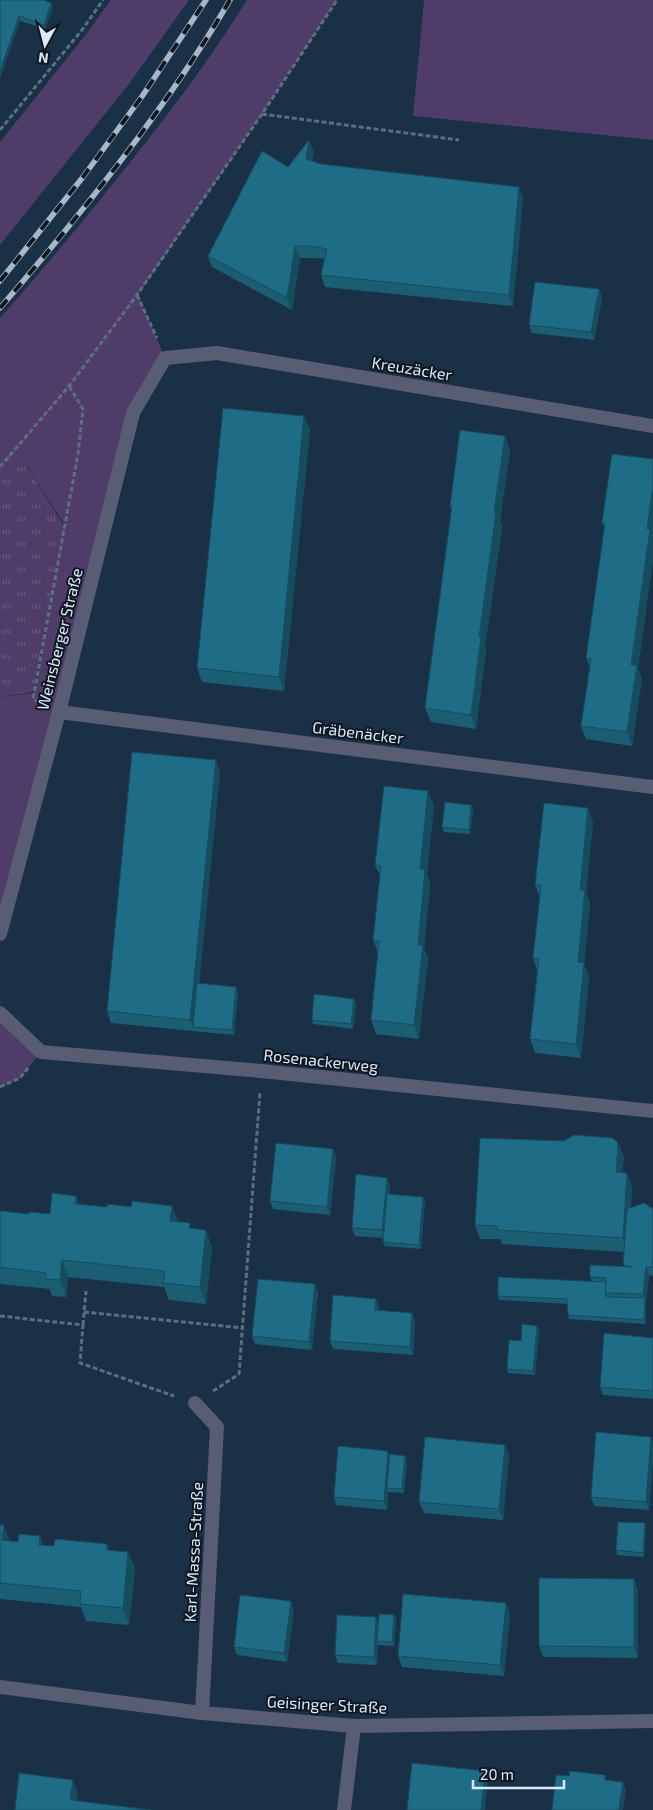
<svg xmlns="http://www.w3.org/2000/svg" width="653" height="1810" font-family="'Exo 2',sans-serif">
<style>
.green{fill:#4f3c68}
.park{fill:url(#park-tufts)}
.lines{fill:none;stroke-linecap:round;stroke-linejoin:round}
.path{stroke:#5b6e82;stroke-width:3;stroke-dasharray:5 2.5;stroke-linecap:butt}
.minor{stroke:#585d74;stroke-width:14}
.rail-casing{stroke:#a7b7c8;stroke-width:5.5}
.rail{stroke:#0e1721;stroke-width:4;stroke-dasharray:11;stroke-linecap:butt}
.wall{fill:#1b5d73}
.shaded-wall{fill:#164c5e}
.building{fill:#1f6c86;stroke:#164c5e}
.labels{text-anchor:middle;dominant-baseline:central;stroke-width:4;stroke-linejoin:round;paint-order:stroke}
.street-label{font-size:16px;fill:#dbe9f8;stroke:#0e1721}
</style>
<defs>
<pattern id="park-tufts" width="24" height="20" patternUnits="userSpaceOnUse" patternTransform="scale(1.25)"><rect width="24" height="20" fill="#4f3c68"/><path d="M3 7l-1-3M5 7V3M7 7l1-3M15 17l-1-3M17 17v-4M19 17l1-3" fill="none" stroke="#68587e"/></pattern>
</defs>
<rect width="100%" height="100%" fill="#1a3046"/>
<g class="green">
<path d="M111,0H189L129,84L0,245V142L87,33Z"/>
<path d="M247,0H337L262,114L138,295L165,358L133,413L0,934V697L34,693L65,526L16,448L0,467V318C48,264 94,208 139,151C177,103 214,53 247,0Z"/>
<path d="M424,0H653V140L413,116Z"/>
<path d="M0,1013L41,1052L20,1078L1,1087L0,1084Z"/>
</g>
<path class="park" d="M16,448L65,528L33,692L0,697V466Z"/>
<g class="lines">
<g class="path">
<path d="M262,114L459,140"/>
<path d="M0,130L82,30L103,0"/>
<path d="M137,295L157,338"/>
<path d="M0,467L69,386L137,295L262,114L337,0"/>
<path d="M39,702L33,699L78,454L83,409L69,386"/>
<path d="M0,1087L20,1078L28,1068"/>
<path d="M84,1312L243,1328"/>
<path d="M0,1316L83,1325L80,1363L174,1396"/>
<path d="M83,1325L86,1291"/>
<path d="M213,1391L239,1374L260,1092"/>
</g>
<g class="minor">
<path d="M59,712L653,787"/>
<path d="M0,934L59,712L133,413L165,358L217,353L653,426"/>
<path d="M0,1013L41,1052L261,1071L653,1111"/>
<path d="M195,1403L217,1427L202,1713"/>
<path d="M0,1687L202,1713L354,1726L653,1721"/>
<path d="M344,1810L354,1726"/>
</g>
<g class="rail-casing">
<g id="rail">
<path d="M0,281L83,177L143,95L206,0"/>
<path d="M0,308C83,212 166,109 230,0"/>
</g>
</g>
<use href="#rail" class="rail"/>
</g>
<g class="wall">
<path d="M0,0L51,3L53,7L45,29L20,21Z"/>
<path d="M314,152L312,161L321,164L519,187L523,198L513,306L325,287L321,275L324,259L316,258H300L292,310L212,267L208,256L288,167Z"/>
<path d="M599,289L602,298L594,340L532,333L529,325Z"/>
<path d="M304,416L310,430L284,691L202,682L197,668Z"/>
<path d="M505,436L510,450L500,521L502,527L485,647L486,651L476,729L431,722L425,708L451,511L450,506Z"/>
<path d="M653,459V559L638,668L642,679L632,746L586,739L581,726L590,667L586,658L605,529L602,522Z"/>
<path d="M220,772L199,984L238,992L234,1035L111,1023L107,1011Z"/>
<path d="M434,805L427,873L430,884L424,948L428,959L419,1039L376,1034L371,1020L378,953L373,940L380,876L375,865Z"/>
<path d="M471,805L473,809L470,834L444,832L442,827Z"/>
<path d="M593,822L586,892L590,904L584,964L589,977L581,1058L535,1053L530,1039L537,970L533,958L540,897L535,885Z"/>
<path d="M354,999L356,1003L353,1029L313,1024L312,1020Z"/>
<path d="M618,1143L624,1157L622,1173H627L632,1187L631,1208L653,1209V1276L649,1275L646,1302V1324L569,1319L568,1315V1304L499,1300L498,1296L592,1281L590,1277L624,1266V1252L502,1244L500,1239H480L475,1225Z"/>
<path d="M333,1149L336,1158L330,1215L273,1209L270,1201Z"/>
<path d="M387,1178L390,1186L389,1195L425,1201L421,1249L385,1246L383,1242L384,1238L355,1236L352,1228Z"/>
<path d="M76,1196L79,1204L107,1207L172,1206L178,1222L191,1228L212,1247L206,1304L169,1300L164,1287L68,1277L66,1297L52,1296L50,1289L0,1284V1211L29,1214H50Z"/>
<path d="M318,1293L312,1350L255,1344L252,1336Z"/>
<path d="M376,1299L379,1307V1311L412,1313L415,1321L413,1355L333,1349L330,1341Z"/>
<path d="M539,1330L535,1375L508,1373L507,1369L521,1341Z"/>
<path d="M653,1338V1399L603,1395L600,1387Z"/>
<path d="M653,1442V1459L649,1510L594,1506L591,1497Z"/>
<path d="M505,1445L509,1456L503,1520L424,1513L419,1502Z"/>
<path d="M390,1454L407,1460L404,1493L388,1492L387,1510L336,1505L334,1497Z"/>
<path d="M0,1525L9,1541L18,1542L40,1536L43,1545L54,1546L107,1544L109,1550L128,1552L135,1569L129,1625L86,1621L81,1607L0,1599Z"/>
<path d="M646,1528L644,1557L617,1555L616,1550Z"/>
<path d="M634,1579L638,1591V1658L543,1657L539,1646Z"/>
<path d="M506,1603L510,1614L504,1676L402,1667L398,1656Z"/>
<path d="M294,1610L287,1662L237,1655L234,1647Z"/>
<path d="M394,1615L396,1619L394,1646L378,1645L377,1665L338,1663L335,1655L376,1617L378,1623Z"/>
</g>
<g class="shaded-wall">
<path d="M51,3L53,7L45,29L44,25Z"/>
<path d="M19,16L20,21L0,79V71Z"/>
<path d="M309,140L314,152L310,170L306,159Z"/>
<path d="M519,187L523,198L513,306L509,295Z"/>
<path d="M295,246L300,258L292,310L287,298Z"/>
<path d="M599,289L602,298L594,340L591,332Z"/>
<path d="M304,416L310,430L284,691L279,677Z"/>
<path d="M505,436L510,450L500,521L502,527L485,647L486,651L476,729L471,715L494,512Z"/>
<path d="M653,486V559L638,668L642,679L632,746L627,732L631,665L647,529Z"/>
<path d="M216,760L220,772L195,1027H193L190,1020Z"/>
<path d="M428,791L434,805L427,873L430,884L424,948L428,959L419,1039L414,1025L420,869Z"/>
<path d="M471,805L473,809L470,834L469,830Z"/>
<path d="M588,808L593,822L586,892L590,904L584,964L589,977L581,1058L576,1044L580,890Z"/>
<path d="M236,987L238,992L234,1035L232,1030Z"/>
<path d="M354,999L356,1003L353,1029L351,1024Z"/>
<path d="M618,1143L624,1157L621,1186L616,1172Z"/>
<path d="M333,1149L336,1158L330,1215L327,1207Z"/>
<path d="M627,1173L632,1187L628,1252L623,1238Z"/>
<path d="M387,1178L390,1186L385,1238L382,1230Z"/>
<path d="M76,1196L82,1213L75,1204Z"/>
<path d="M423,1197L425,1201L421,1249L419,1245Z"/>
<path d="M172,1206L178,1223L170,1221Z"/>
<path d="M206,1230L212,1247L206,1304L200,1287Z"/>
<path d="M62,1260L68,1277L66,1297L60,1280Z"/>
<path d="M646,1267L649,1275L646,1302V1324L644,1320L645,1298L643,1294Z"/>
<path d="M315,1284L318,1293L312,1350L309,1342Z"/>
<path d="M376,1299L379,1307L378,1318L375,1310Z"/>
<path d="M412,1313L415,1321L413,1355L410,1347Z"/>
<path d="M537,1326L539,1330L535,1375L533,1371Z"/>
<path d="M651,1437L653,1442V1459L649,1510L646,1502Z"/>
<path d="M505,1445L509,1456L503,1520L499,1509Z"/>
<path d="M388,1451L391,1459L387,1488L388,1492L387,1510L384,1501Z"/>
<path d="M405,1456L407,1460L404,1493L402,1489Z"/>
<path d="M645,1523L646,1528L644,1557L643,1553Z"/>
<path d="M4,1525L10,1542L2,1540Z"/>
<path d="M40,1536L46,1553L39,1545Z"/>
<path d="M128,1552L135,1569L129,1625L123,1608Z"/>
<path d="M634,1579L638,1591V1658L634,1647Z"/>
<path d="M291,1601L294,1610L287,1662L284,1653Z"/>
<path d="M506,1603L510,1614L504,1676L500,1665Z"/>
<path d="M394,1615L396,1619L394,1646L392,1642Z"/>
<path d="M376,1617L379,1626L377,1641L378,1645L377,1665L374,1657Z"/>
<path d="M485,1771L488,1779L485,1810H481Z"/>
<path d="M73,1780L78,1794L76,1810L70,1800Z"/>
<path d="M623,1782L626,1790L623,1810H619Z"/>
</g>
<g class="building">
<path d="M0,0H44L51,3L44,25L19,16L0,71Z"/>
<path d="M309,140L306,159L321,164L519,187L509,295L321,275L327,249L312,246H295L287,298L208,256L262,151L288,167Z"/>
<path d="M535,282L599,289L591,332L529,325Z"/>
<path d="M223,408L304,416L279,677L197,668Z"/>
<path d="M460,430L505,436L494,512L496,513L479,637H481L471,715L425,708L452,506H450Z"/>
<path d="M612,454L653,459V486L647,529H650L631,665H637L627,732L581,726L591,659L586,658L605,523L602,522Z"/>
<path d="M132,752L216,760L190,1020L107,1011Z"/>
<path d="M384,786L428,791L420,869L425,870L418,945H423L414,1025L371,1020L379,941L373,940L381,866L375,865Z"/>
<path d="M445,802L471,805L469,830L442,827Z"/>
<path d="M544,803L588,808L580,890H585L578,962L584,963L576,1044L530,1039L539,959L533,958L541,886L535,885Z"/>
<path d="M197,983L236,987L232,1030L193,1027Z"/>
<path d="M314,994L354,999L351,1024L312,1020Z"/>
<path d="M574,1135L613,1138L618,1143L616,1172L627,1173L623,1238L497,1230V1226L475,1225L480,1138L564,1141Z"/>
<path d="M276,1143L333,1149L327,1207L270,1201Z"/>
<path d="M356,1174L387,1178L382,1230L352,1228Z"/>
<path d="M52,1193L76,1196L75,1204L107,1207V1204L131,1207L132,1201L172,1206L170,1221L190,1223L189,1228L206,1230L200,1287L163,1283L165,1271L62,1260L60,1280L46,1279V1273L0,1267V1211L29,1214V1212L50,1214Z"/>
<path d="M387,1194L423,1197L419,1245L383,1242Z"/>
<path d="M644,1203L653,1209V1258L652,1267H646L643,1294L605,1293L606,1278L590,1277V1265L633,1267L623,1265L627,1209Z"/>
<path d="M498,1277L606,1282L605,1293L607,1297L645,1298L644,1320L568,1315L567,1299L498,1296Z"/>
<path d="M258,1279L315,1284L309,1342L252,1336Z"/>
<path d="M333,1295L376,1299L375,1310L412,1313L410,1347L330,1341Z"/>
<path d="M522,1324L537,1326L533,1371L507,1369L509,1340L521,1341Z"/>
<path d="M604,1333L653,1338V1391L600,1387Z"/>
<path d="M596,1432L651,1437L646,1502L591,1497Z"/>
<path d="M425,1437L505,1445L499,1509L419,1502Z"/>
<path d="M338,1446L388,1451L384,1501L334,1497Z"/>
<path d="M390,1454L405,1456L402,1489L387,1488Z"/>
<path d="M618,1522L645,1523L643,1553L616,1550Z"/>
<path d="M0,1525H4L2,1540L18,1542L19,1534L40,1536L39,1545L54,1546L55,1539L107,1544V1550L128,1552L123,1608L80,1604L81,1591L0,1583Z"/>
<path d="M539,1578L634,1579V1647L539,1646Z"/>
<path d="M403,1594L506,1603L500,1665L398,1656Z"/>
<path d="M240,1595L291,1601L284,1653L234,1647Z"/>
<path d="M379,1614L394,1615L392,1642L377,1641Z"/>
<path d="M337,1615L376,1617L374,1657L335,1655Z"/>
<path d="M412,1763L485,1771L481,1810H407Z"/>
<path d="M570,1771L605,1775V1780L623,1782L619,1810H552L556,1775L569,1776Z"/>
<path d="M19,1773L73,1780L70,1800L151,1810H15Z"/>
</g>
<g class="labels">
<g class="street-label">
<text transform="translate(412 368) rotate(9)">Kreuzäcker</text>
<text transform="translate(59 639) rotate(-76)">Weinsberger Straße</text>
<text transform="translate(358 732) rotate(7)">Gräbenäcker</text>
<text transform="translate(321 1060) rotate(6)">Rosenackerweg</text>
<text transform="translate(193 1552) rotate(-87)">Karl-Massa-Straße</text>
<text transform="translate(327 1704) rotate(3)">Geisinger Straße</text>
</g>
</g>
<g transform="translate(45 45) rotate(187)" stroke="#0e1721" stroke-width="4" paint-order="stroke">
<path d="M0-4L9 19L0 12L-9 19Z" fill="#dbe9f8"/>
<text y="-8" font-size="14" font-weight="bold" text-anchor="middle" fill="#dbe9f8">N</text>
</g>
<path d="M473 1780v8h91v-8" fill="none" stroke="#dbe9f8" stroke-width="2.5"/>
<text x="480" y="1780" font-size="15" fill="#dbe9f8" stroke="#0e1721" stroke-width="4" paint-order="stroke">20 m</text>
</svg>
